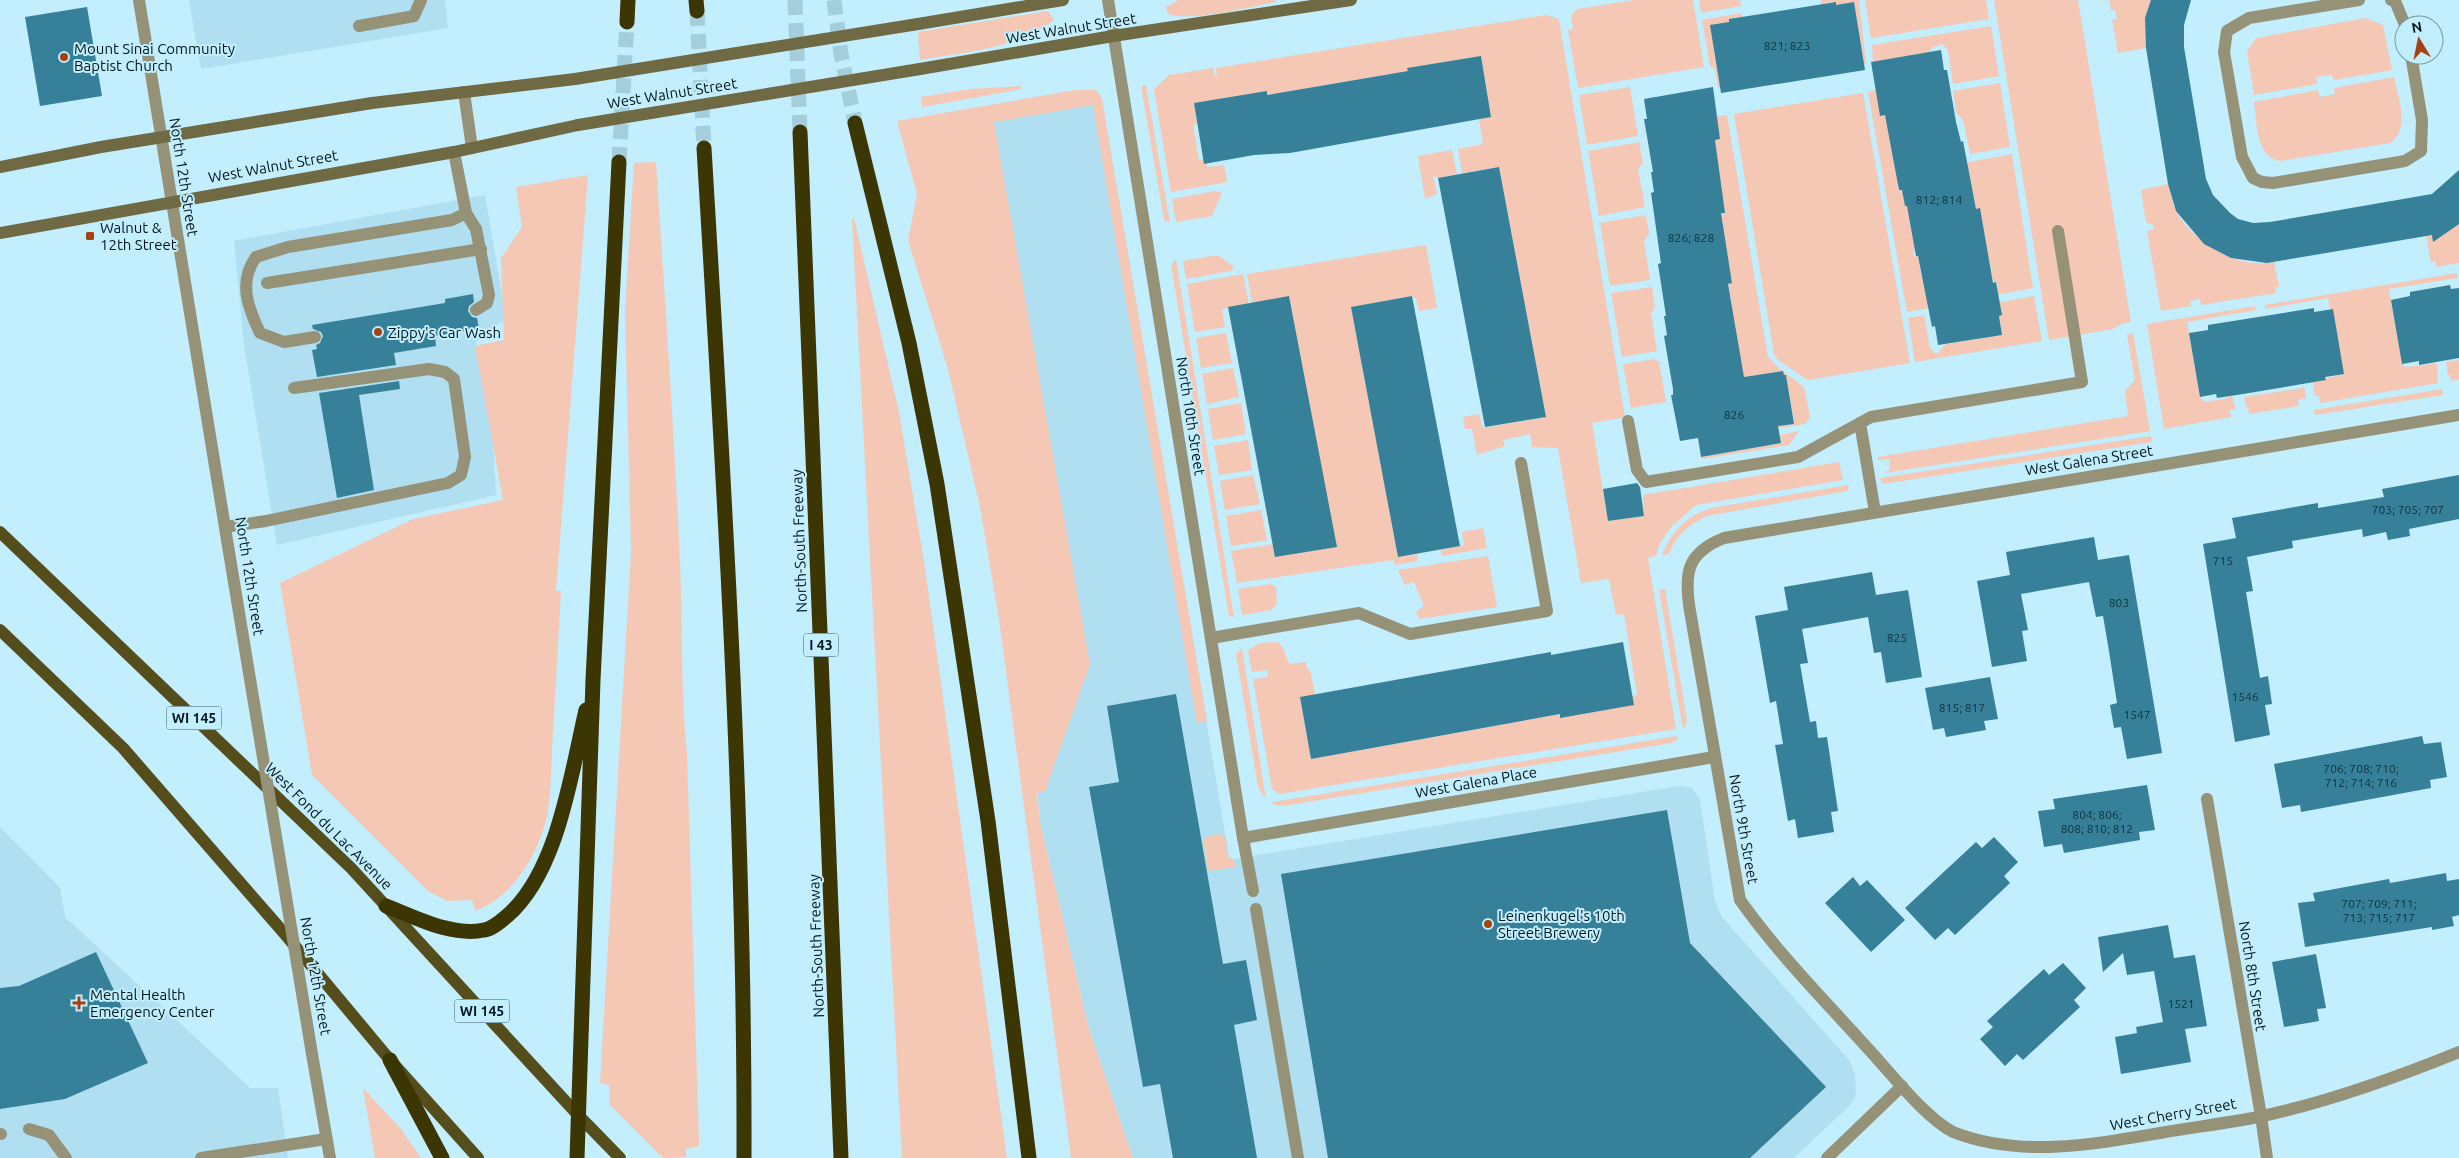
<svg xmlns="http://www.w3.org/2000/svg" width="2459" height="1158" font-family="Ubuntu,sans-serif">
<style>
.built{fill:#afdff0}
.green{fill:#f5c7b5}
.building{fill:#368199}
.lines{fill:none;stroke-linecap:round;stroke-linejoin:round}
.motorway-tunnel{stroke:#a5cedc;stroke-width:15;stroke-dasharray:15 8;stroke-linecap:butt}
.service{stroke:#959278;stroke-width:12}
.minor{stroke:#959278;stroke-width:12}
.tertiary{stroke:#959278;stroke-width:12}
.secondary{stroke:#6f6a44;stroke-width:12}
.primary{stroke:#554e1c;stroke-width:12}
.motorway{stroke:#3c3604;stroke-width:15}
.tertiary-bridge{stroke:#959278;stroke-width:12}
.secondary-bridge{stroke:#6f6a44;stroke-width:12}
.poi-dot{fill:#a64211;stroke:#c2eefd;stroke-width:2}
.labels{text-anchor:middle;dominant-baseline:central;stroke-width:4;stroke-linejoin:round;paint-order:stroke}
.number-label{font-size:12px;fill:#0e313d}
.shield{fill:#c2eefd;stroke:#3b5761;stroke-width:1}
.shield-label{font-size:14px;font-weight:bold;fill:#01161e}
.street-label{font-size:15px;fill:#01161e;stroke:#c2eefd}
.poi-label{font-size:15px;fill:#01161e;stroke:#c2eefd;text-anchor:start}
</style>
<rect width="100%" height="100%" fill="#c2eefd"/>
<g class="built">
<path d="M189,0H445L448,28L201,69Z"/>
<path d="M1075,90H1096L1102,99L1229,857L1234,859L1679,786L1692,788L1700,800L1715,901L1722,917L1849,1060L1855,1074L1856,1095L1849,1106L1794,1158H1133L1089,1029L1040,822L994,122Z"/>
<path d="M485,195L506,318L476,342L491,411L496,495L277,545L244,344L234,241Z"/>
<path d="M0,827L60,888L65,917L250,1088H278L288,1158H0Z"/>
</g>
<g class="green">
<path d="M1178,0H1276V2C1248,7 1193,22 1168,14L1166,7Z"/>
<path d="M1634,0H1693L1704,67L1578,88L1568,30L1573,29L1571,16L1577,9Z"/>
<path d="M1699,0H1740L1741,6L1701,13Z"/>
<path d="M1821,0H1859L1866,64H1864L1854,2L1836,5L1835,2L1825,3L1822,7Z"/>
<path d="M1865,0H1986L1989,19L1871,38Z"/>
<path d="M1994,0H2078L2131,322L2121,324L2113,329L2049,340Z"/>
<path d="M2109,0H2151L2145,18L2146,48L2118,53L2112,19H2117L2115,10H2111Z"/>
<path d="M1048,11L1054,20C1015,49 966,52 920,60L918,32Z"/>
<path d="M1742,13L1743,20L1740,21L1739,17L1729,19L1720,88H1718L1715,69L1710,66L1702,20Z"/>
<path d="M1546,15L1559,19L1625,417L1592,423L1608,521L1644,516L1643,495L1839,462L1843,480L1696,505L1671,527L1659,545L1656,556L1648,558L1676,729L1279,794L1272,789L1253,679L1268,677L1267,670L1252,672L1248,650L1260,643L1278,642L1283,648L1289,664L1306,662L1307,669H1310L1315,695L1300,698L1311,759L1560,714V717L1637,695L1624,614L1616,615L1609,579L1581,583L1558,448L1532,447L1530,434L1503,440L1505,446L1477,455L1472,429H1465L1463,417L1479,414L1483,428L1546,417L1499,167L1462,173L1458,149L1483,144L1479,119L1491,117L1481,56L1408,68V71L1267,95V92L1194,103L1197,123L1193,124L1199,160L1203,159L1208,167L1224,165L1227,182L1171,192L1154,89L1169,75L1213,68L1215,76L1217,75L1216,68Z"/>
<path d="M2365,18L2383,25L2392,70L2334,80L2332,75L2316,77L2317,84L2254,95L2247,51L2256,38Z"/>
<path d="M1991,26L1999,76L1953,84L1948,51L1943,44L1931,48L1930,52L1873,62L1872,45Z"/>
<path d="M2394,77C2398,98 2411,129 2390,143L2280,161C2255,157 2257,121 2254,102L2318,90L2320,97L2335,94L2334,88Z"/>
<path d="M2000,83L2010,147L1970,154L1963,120L1956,112L1953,91Z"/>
<path d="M1146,85L1170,223L1164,220L1142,92V86Z"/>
<path d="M1021,86L1022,89L922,107L921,97L971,89Z"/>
<path d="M1630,87L1638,136L1587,145L1579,95Z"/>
<path d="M1075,90H1096L1102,99L1207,721L1197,723L1093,105L994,122L1090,664L1045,791L1037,793L1040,822L1089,1029L1133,1158H1071L999,619L980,507L948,369L908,240L917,194L897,121Z"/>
<path d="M1876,90L1880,116L1885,115L1900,182L1897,183L1898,190H1902L1905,206L1909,205L1912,223H1910L1911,230H1914L1917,249L1913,250L1914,256H1918L1921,275H1925L1931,308L1907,312L1868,92Z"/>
<path d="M1863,93L1910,363L1808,380L1778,360L1774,354L1734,114Z"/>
<path d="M1727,115L1768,357L1782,371L1740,378V351H1735L1728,307L1732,306L1728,284L1732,283L1720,234L1724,233L1721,213L1725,212L1717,188L1722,187L1715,162L1718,161L1715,140L1720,139L1713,117Z"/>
<path d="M1639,142L1643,163L1638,169L1645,207L1599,216L1588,151Z"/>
<path d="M1452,150L1457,174L1438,178L1433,175L1437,194L1425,199L1418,156Z"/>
<path d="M2012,154L2033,288L1996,295L1995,290L1998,289L1997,282L1993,283L1990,262L1985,263L1982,244L1986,243L1985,235L1980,236V209H1976L1973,192H1968L1964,163Z"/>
<path d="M656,162C664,287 673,413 679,539C683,611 680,683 687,754L699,1140V1146L686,1149V1157L663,1158L610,1105L609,1085L600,1083L631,551L625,310L634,163Z"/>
<path d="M588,175L556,591H561C558,644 555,697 552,750C551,770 551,791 548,811C541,850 514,897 475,911L472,900L447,901L428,891L312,775L280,583L413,519L503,500L475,346L504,340L501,258L522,227L516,187Z"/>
<path d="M2168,184C2171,192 2172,203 2176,211C2195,244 2236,269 2274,262L2279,287H2275L2276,293L2201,305L2200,299L2190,301L2191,306L2161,311L2147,231L2154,229L2153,225L2146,222L2141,190Z"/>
<path d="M1215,191L1222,193L1212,216L1176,222L1172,199Z"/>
<path d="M1646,215L1649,234L1644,241L1650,280L1610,286L1600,223Z"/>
<path d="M854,218L899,412L924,561L1007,1158H902L852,219Z"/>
<path d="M2459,224V263L2436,267L2435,261L2431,262L2426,236Z"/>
<path d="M1426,245L1437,308L1419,311L1416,299L1412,296L1351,307L1399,557L1417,554L1418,561L1395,565L1393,560L1237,583L1231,551L1273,544L1336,546L1289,297L1252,303L1247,274Z"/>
<path d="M1211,256H1219L1234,267L1231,271L1186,279L1183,261Z"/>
<path d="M1176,259L1234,617L1229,616L1171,265Z"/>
<path d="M2457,273L2458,278L2389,289L2402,364L2405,367L2431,364L2433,360L2434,364H2437L2438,383L2320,403L2319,396H2315L2313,382L2343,374L2333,309H2330L2328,298L2265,309V305Z"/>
<path d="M1243,274L1249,304L1222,309L1225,327L1195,332L1187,284Z"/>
<path d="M1652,287L1655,308L1651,313L1657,351L1622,357L1611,293Z"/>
<path d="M2034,296L2042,341L1915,362L1908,318L1924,315L1930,348L1935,353H1938L1946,344L2002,335L1999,316L2002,315L1997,303Z"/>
<path d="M2255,306L2256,310L2187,322L2200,397L2205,402L2229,398L2231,393L2236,409L2230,410L2231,417L2164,429L2147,324Z"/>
<path d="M1226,333L1232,363L1201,368L1196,338Z"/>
<path d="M2133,333L2150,431L1885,473L1889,470L1890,459L1878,460V457L2128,416L2125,391L2135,380L2127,335Z"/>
<path d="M1655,359L1659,362L1666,402L1631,408L1623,364Z"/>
<path d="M2459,360V380L2451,381L2450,375H2448L2446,362Z"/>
<path d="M1233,368L1239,397L1207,404L1202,374Z"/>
<path d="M1783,371L1804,387L1810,417L1805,424L1779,428L1778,426L1794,423L1786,375H1784Z"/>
<path d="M2304,385L2306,398L2298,400L2299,406L2249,414L2248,407H2246L2244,397L2302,388Z"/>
<path d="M2442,389L2443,395L2315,415L2314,410Z"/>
<path d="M1241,403L1246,434L1213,440L1208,409Z"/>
<path d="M1799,431L1789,445L1702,459L1701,457L1781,443L1780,435Z"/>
<path d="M2151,436L2152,442L1883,484L1880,478Z"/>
<path d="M1248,440L1252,470L1219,475L1214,446Z"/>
<path d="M1253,475L1260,504L1225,510L1220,481Z"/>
<path d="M1849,485L1847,491L1707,516C1690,524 1675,536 1669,554L1662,555C1673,529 1689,513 1716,507Z"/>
<path d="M1261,510L1267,540L1231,546L1226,516Z"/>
<path d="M1483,528L1487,548L1442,556L1441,550L1464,545L1462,532Z"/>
<path d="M1488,556L1497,607L1420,619L1416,612L1424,606L1414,582L1405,585L1398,570Z"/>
<path d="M1271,584L1276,587L1277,604L1271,610L1242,615L1238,589Z"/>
<path d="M1665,589L1687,720L1685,727L1683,729L1659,590Z"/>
<path d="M1242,648L1266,799L1258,787L1236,654Z"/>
<path d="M1677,736L1678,739L1671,743L1283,806L1273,804V802Z"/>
<path d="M1219,834L1226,838L1227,854L1231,859H1234L1235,867L1208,871L1203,838Z"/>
<path d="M363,1088L401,1129L421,1158H375Z"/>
</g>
<g class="building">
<path d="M2151,0H2191L2184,25V47L2206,179L2213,195L2230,213L2238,219L2253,223L2270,222L2432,194L2459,170V224L2433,242L2432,235L2267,263L2231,258L2204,244L2176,211L2168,184L2146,48L2145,18Z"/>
<path d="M1836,2V5L1854,2L1865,70L1721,93L1710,25L1729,22V19Z"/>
<path d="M87,7L102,96L40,106L25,17Z"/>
<path d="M1941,50L1944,70H1947L1956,122L1961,142L1963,141L1976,209L1980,208L1993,283L1996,282L2002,315L1999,316L2002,335L1938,345L1935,326L1932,327L1918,256H1916L1907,206H1905L1902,190H1899L1885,115L1880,116L1871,62Z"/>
<path d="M1481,56L1491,117L1290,153L1254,155L1204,164L1194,103L1267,91V95L1408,71L1407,68Z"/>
<path d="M1713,87L1720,139L1715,140L1725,213H1721L1732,283L1728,284L1744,377L1783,371L1784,375H1786L1794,424L1778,426L1781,443L1701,457L1698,438L1680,441L1671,395H1673V389L1664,336L1667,335L1664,316H1666L1658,264L1661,263L1651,193L1654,192L1651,172H1653L1644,119H1647L1644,99Z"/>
<path d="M1499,167L1546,417L1485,427L1438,178Z"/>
<path d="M2450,285L2451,289L2459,288V358L2419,365V361L2402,364L2391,300L2410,296V292Z"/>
<path d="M473,294L474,302L469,306L468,311L472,317L477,318L479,329L435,336L436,346L394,353L396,365L317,377L312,350L317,349L316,345L320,343L323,336L321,332L313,329L312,325L445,303V299Z"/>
<path d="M1289,296L1337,547L1275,557L1228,307Z"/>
<path d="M1412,296L1460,546L1398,557L1351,307Z"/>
<path d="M2314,308V312L2333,309L2344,374L2325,377L2326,380L2243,394L2217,398L2216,394L2200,397L2189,333L2208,330V325Z"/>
<path d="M399,381L400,389L359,395L374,490L337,498L319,393Z"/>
<path d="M2459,475V519L2409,529L2410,536L2388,540L2386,532L2363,537L2362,529L2292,541L2293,548L2247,557L2253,591L2246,592L2260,678L2268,676L2272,704L2265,705L2270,735L2235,742L2203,544L2236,538L2232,518L2318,503V508L2384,497L2382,489Z"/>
<path d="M1637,483L1640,487L1644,516L1608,521L1603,489Z"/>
<path d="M2094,537L2098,560L2129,555L2162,753L2127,759L2121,727L2114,728L2110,705L2117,703L2109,651L2103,616L2096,617L2089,582L2021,594L2028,630L2022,631L2027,661L1992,667L1977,581L2010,575L2006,552Z"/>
<path d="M1872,572L1876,595L1908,590L1922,677L1886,683L1881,652L1874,653L1868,617L1802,629L1808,663L1800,664L1810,722L1816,721L1818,738L1827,737L1838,811L1831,812L1834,832L1798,838L1795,819L1788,821L1775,745L1783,744L1776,701L1770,703L1755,616L1788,610L1784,587Z"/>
<path d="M1623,642L1634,705L1560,718V714L1311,759L1300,697L1551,652V655Z"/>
<path d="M1990,677L1998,719L1984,721L1986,730L1946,737L1944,728L1933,730L1925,688Z"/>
<path d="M1176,694L1223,964L1246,960L1257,1020L1234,1025L1257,1158H1173L1160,1084L1143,1087L1089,787L1119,782L1107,706Z"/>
<path d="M2422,736L2424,744L2441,742L2447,777L2430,780L2431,788L2301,812L2300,805L2282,808L2274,764Z"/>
<path d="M2147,785L2155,830L2139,832L2140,840L2064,853L2062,844L2044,847L2038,811L2055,809L2053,799Z"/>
<path d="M1667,810L1690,943L1826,1087L1750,1158H1328L1281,874Z"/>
<path d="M1994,837L2018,862L2004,876L2010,883L1955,935L1948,928L1935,940L1905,908L1976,842L1982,848Z"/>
<path d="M2446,873L2447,881L2459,879V915L2452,917L2454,926L2432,930V927L2305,947L2298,903L2315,901L2313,893L2389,879L2390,883Z"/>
<path d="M1853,877L1860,886L1867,880L1905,920L1871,952L1825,903Z"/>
<path d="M2168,925L2174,958L2195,955L2207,1026L2185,1029L2191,1062L2121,1074L2115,1037L2137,1033L2136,1027L2163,1022L2154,971L2127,975L2123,953L2103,972L2098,937Z"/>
<path d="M96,952L148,1063L65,1099L0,1109V988L19,986Z"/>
<path d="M2316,954L2326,1008L2317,1009L2319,1021L2284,1027L2272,962Z"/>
<path d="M2063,963L2086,988L2074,1000L2080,1007L2023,1060L2017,1054L2005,1066L1980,1039L1993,1027L1987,1021L2044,969L2049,975Z"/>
</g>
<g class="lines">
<g class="motorway-tunnel">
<path d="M795,0L800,132"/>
<path d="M834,0L841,54L855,123"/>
<path d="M697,11L704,148"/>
<path d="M619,162L627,22"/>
</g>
<g class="service">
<path d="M359,26L414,16L421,0"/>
<path d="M464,92L472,148"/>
<path d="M454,152L466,213L476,229L489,295L487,303L476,310"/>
<path d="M267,283L481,249"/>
<path d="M315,337L284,342L260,333C248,308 238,282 256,257L288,247L452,220L466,213"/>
<path d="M1628,421L1637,470L1646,482L1798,457L1871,417L2082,382L2058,231"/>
<path d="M1860,423L1875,512"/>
<path d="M225,527L266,521L448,483L461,475L465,457L454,379L445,372L429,369L294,388"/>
<path d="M1211,638L1359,613L1410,634L1547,611L1521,463"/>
<path d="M2207,799L2261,1116"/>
<path d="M1243,838L1253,891"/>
<path d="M1256,909L1298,1158"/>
<path d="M29,1129L49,1135L66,1158"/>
<path d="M0,1134H1"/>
<path d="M201,1158L326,1139"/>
</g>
<g class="minor">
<path d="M1108,0L1243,838L1714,757"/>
<path d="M2359,0L2249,18L2227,31L2224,52L2242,157L2253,178L2262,182L2273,183L2405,161L2421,151L2422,120L2411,55"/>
<path d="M2391,0L2395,1L2405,25"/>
<path d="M2459,415L1724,538C1686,553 1684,574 1690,611L1740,900C1779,955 1827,1003 1872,1053C1893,1076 1926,1118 1953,1132C2019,1158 2091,1145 2160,1133C2194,1127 2229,1123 2263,1116C2331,1101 2395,1078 2459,1052"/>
<path d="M2261,1116L2267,1158"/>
<path d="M1827,1158L1902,1086"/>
</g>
<g class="tertiary">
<path d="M139,0L228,546"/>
<path d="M312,1054L330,1158"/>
</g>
<g class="secondary">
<path d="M918,24L1063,0"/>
<path d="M920,69L1113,36L1351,0"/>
<path d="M0,167L101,147L372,103L575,79"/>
<path d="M0,233L454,152L578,125"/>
</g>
<g class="primary">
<path d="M0,532L351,868L579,1116L620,1158"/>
<path d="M0,630L123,748L284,933L390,1060L478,1158"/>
</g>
<g class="motorway">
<path d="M696,0L697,11"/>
<path d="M627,22L628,0"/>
<path d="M855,123L909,343L937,484L988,821L1029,1158"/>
<path d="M800,132L841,1158"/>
<path d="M704,148C724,484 745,821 744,1158"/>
<path d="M386,906C415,917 452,937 484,930C492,929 500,922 507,916C558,872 571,774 586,710"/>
<path d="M390,1060L442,1158"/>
<path d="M577,1158L593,680L619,162"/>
</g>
<path class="tertiary-bridge" d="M228,546L312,1054"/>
<g class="secondary-bridge">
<path d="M575,79L918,24"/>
<path d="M578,125L920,69"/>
</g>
</g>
<g class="poi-dot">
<circle cx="64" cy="57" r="5"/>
<rect x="85" y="231" width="10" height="10" rx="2.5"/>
<circle cx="378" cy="332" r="5"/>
<circle cx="1488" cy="924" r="5"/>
<path d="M76.5 995.5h5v5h5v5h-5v5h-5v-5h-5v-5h5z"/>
</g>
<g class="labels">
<g class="number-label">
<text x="1787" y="45">821; 823</text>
<text x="1939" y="199">812; 814</text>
<text x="1691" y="237">826; 828</text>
<text x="1734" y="414">826</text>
<text x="2408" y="509">703; 705; 707</text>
<text x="2223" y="560">715</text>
<text x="2119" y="602">803</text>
<text x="1897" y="637">825</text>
<text x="2245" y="696">1546</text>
<text x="1962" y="707">815; 817</text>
<text x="2137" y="714">1547</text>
<text x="2361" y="768">706; 708; 710;<tspan x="2361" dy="14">712; 714; 716</tspan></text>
<text x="2097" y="814">804; 806;<tspan x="2097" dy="14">808; 810; 812</tspan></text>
<text x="2379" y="903">707; 709; 711;<tspan x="2379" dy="14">713; 715; 717</tspan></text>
<text x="2181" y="1003">1521</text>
</g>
<g class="shield">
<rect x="803.5" y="633.5" width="35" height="23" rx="4"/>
<rect x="166.5" y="706.5" width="55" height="23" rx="4"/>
<rect x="454.5" y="999.5" width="55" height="23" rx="4"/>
</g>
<g class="shield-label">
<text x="821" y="645">I 43</text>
<text x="194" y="718">WI 145</text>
<text x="482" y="1011">WI 145</text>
</g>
<g class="street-label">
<text transform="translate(1071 28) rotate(-9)">West Walnut Street</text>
<text transform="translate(672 93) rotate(-9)">West Walnut Street</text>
<text transform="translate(273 166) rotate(-10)">West Walnut Street</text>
<text transform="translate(184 177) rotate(81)">North 12th Street</text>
<text transform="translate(1191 416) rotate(81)">North 10th Street</text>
<text transform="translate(2089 460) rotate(-9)">West Galena Street</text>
<text transform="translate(799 541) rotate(-92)">North-South Freeway</text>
<text transform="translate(250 576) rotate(81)">North 12th Street</text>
<text transform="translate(1476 782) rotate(-10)">West Galena Place</text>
<text transform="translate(329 826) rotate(45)">West Fond du Lac Avenue</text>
<text transform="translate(1744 829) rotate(80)">North 9th Street</text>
<text transform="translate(816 946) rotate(-92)">North-South Freeway</text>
<text transform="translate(316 976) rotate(80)">North 12th Street</text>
<text transform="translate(2253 976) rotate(81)">North 8th Street</text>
<text transform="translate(2173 1114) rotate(-10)">West Cherry Street</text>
</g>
<g class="poi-label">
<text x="74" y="48">Mount Sinai Community<tspan x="74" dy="17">Baptist Church</tspan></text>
<text x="100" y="227">Walnut &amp;<tspan x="100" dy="17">12th Street</tspan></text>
<text x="388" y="332">Zippy's Car Wash</text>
<text x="1498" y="915">Leinenkugel's 10th<tspan x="1498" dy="17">Street Brewery</tspan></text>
<text x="90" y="994">Mental Health<tspan x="90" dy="17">Emergency Center</tspan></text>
</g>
</g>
<g transform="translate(2419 40) rotate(350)"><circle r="24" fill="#c2eefd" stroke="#7598a4"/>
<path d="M0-4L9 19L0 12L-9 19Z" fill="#a64211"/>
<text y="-8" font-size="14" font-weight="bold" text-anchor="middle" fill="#01161e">N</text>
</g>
</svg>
